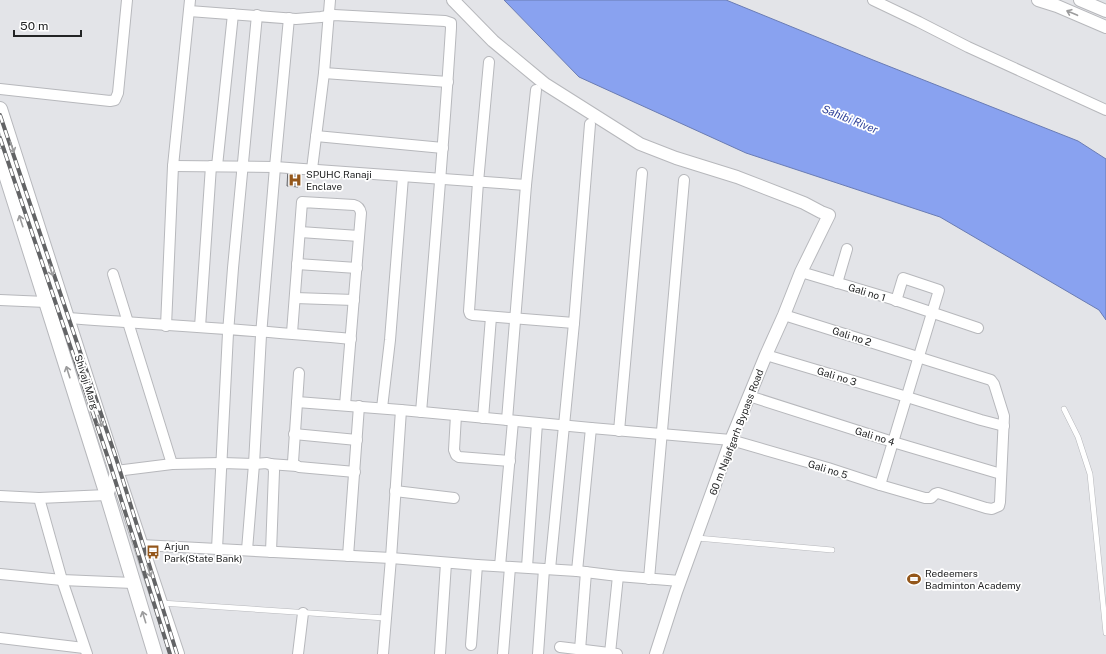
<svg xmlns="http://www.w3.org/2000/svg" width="1106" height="654" font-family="'Public Sans',sans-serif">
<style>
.water{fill:#89a2f0;stroke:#6a7cb3}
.building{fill:#aeafb3;stroke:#67686c}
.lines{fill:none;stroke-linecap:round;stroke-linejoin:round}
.service-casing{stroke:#b7b8bc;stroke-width:6}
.minor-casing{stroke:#b7b8bc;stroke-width:12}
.tertiary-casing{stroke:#b7b8bc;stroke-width:14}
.secondary-casing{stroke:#b7b8bc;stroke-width:16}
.service{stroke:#fff;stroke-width:5}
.minor{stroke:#fff;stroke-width:10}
.tertiary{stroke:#fff;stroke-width:12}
.secondary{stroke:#fff;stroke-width:14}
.rail-casing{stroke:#636466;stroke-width:4}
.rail{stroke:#fff;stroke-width:2.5;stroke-dasharray:8;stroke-linecap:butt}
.oneway{stroke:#9c9c9d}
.labels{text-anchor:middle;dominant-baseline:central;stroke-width:3.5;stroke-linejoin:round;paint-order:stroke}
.poi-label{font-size:10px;fill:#232425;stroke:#fff;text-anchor:start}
.street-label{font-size:10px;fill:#232425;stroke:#fff}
.water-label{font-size:11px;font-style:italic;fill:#2d4099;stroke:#fff}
</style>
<rect width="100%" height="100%" fill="#e3e4e8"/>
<path class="water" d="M504,0H726L873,60L1078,141L1106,159V320L1099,310L940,217L746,153L579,77Z"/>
<path class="building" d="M288,168L299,169L298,187L287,186Z"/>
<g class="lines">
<g class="service-casing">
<g id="service">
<path d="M1064,409L1078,437L1090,474L1106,633"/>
<path d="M697,538L832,550"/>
<path d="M161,603L385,618"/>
</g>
</g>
<g class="minor-casing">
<g id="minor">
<path d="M873,0L919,22L968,47L1106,110"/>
<path d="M189,11L296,19L321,17L334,15L445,21L451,23V28C443,156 432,284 421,412"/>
<path d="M489,62L478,182L469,311L470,314L473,315L574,323"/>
<path d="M324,73L448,82"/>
<path d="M0,89L110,101L115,100L118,93L127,0"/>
<path d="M316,136L443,148"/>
<path d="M173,166L275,167L526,185"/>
<path d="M217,166L233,14"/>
<path d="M312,169L324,73L330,0"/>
<path d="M300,232L359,236"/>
<path d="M297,264L357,268"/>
<path d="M801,272L892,299L978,328"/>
<path d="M113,274L172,464"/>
<path d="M837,283L847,249"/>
<path d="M295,298L354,300"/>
<path d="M0,300L46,302"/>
<path d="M67,318C162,325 256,330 351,339"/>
<path d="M166,326L173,166L190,0"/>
<path d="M200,327L211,166"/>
<path d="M292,333L302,202L354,205C358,206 360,208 361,213L345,405"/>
<path d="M766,355L907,397L981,420L1004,426"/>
<path d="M299,373L293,462L295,465L299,467L355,472"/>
<path d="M749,396L893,442L1001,474"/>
<path d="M297,402L401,410L591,428L731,440L828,468L880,485L925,498H931L935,494L938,493L986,508L992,509L999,506L1000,502L1004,416L994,384L991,380L784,315"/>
<path d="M382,408L390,340L403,177"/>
<path d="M456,415L454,450L456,455L459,457L510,461"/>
<path d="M483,418L491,317"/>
<path d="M507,420L526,185L536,90"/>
<path d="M619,431L642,173"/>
<path d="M294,434L357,440"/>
<path d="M269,464L297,466"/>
<path d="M880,485L932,313L939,290L903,278L896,301"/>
<path d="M395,491L454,498"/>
<path d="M0,496L39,498L107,495C113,488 112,478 116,471L172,464L222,463L254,464L267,463L271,464L273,467L274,471L271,552"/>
<path d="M39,498L62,580L87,654"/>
<path d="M141,545L391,558L477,565L577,571L618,576L680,581"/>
<path d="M217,549L228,333L233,268L257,15"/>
<path d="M247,550L254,464L261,335L275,167L289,18"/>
<path d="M348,556L359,406"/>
<path d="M500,566L513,421"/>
<path d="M527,567L537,423"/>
<path d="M550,569L574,323L590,124"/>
<path d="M577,571L591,428"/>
<path d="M0,574L62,580L133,583"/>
<path d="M649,579L684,180"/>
<path d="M0,638L84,648"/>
<path d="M471,645L477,565"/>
<path d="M560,647L617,654"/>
<path d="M580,650L586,572"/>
<path d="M610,653L618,576"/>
<path d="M298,654L303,613"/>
<path d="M383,654L391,558L401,410"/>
<path d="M440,654L446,563"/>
<path d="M503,654L510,567"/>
<path d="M538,654L544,569"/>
</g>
</g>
<g class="tertiary-casing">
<g id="tertiary">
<path d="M453,0L493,41L545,84L640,144L676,158L737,177L804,203L821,212L829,215L801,272L784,315L766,355L731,440L676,592L656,654"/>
<path d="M1038,0L1057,6L1106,27"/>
<path d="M1080,0L1106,11"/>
</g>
</g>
<g class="secondary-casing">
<g id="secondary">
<path d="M0,109L116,471L177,654"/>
<path d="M0,156L107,495L155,654"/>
</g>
</g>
<use href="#service" class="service"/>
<use href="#minor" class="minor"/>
<use href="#tertiary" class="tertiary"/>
<use href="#secondary" class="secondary"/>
<g class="rail-casing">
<g id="rail">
<path d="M0,115L116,458L177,654"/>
<path d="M0,138L109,461L170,654"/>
</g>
</g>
<use href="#rail" class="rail"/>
</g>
<defs><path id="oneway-shaft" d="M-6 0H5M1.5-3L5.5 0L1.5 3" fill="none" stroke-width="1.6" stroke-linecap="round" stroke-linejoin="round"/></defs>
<g class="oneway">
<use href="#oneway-shaft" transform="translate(1072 13) rotate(-157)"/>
<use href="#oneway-shaft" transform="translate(12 147) rotate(72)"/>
<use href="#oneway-shaft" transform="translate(21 221) rotate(-108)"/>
<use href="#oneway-shaft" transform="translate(51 270) rotate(72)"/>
<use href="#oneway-shaft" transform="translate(68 372) rotate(-108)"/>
<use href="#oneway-shaft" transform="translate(100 421) rotate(72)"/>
<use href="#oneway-shaft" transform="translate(149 571) rotate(72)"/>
<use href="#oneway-shaft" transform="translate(144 617) rotate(-107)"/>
</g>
<defs>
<g id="hospital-bare" transform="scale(1.08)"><path d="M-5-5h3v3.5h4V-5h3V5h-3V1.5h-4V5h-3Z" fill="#94571b" stroke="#fff" stroke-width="2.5" paint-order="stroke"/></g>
<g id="bus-bare" transform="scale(1.08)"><path d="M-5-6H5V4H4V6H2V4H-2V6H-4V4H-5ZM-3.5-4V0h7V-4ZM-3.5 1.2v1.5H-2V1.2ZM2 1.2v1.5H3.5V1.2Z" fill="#94571b" stroke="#fff" stroke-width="2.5" paint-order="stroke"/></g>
<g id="stadium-bare" transform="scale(1.08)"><path d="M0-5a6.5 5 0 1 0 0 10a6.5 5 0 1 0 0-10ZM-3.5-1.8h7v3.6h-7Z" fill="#94571b" stroke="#fff" stroke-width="2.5" paint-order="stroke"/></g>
</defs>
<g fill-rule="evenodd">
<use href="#hospital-bare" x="295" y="180"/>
<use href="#bus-bare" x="153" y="552"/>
<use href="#stadium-bare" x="914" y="579"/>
</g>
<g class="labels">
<g class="poi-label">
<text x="306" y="174">SPUHC Ranaji<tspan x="306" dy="12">Enclave</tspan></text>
<text x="164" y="546">Arjun<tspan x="164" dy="12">Park(State Bank)</tspan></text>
<text x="925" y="573">Redeemers<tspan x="925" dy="12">Badminton Academy</tspan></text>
</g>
<g class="street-label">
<text transform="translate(867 292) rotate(17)">Gali no 1</text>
<text transform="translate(852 336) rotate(18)">Gali no 2</text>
<text transform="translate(837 376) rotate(17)">Gali no 3</text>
<text transform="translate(87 382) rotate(72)">Shivaji Marg</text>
<text transform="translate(736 432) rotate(-69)">60 m Najafgarh Bypass Road</text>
<text transform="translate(875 436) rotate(17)">Gali no 4</text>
<text transform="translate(828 469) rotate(17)">Gali no 5</text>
</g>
<g class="water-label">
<text transform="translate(850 119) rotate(22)">Sahibi River</text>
</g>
</g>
<path d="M14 30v6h67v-6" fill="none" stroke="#232425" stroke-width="2"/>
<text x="20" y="30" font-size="12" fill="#232425" stroke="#ffffff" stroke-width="3" paint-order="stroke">50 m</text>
</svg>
